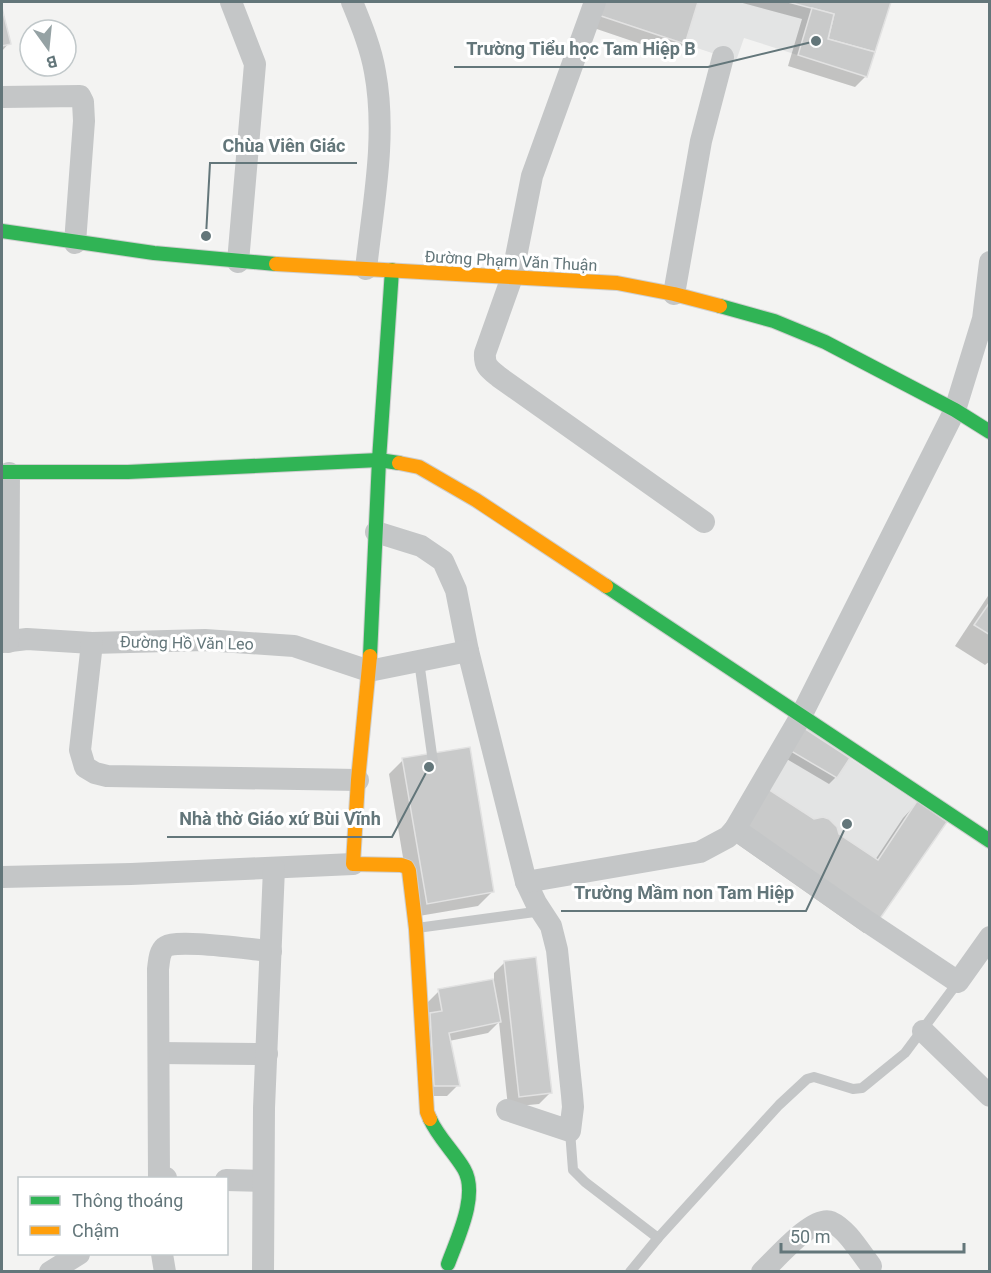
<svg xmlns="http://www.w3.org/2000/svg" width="991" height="1273" font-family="Roboto,sans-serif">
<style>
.built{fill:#e3e4e4}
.shadow{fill:#0003}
.building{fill:#c9caca;stroke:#e2e2e2;stroke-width:1.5}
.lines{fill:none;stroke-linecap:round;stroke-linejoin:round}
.fast-casing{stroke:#cecfcf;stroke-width:16}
.slow-casing{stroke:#cecfcf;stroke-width:16}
.lane{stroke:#c4c6c7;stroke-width:10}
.street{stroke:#c4c6c7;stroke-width:22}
.fast{stroke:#30b455;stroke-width:14}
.slow{stroke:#ff9f0a;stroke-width:14}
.labels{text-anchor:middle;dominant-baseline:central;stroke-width:6;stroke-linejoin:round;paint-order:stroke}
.street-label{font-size:16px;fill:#63767a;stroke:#fff}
.leader{fill:none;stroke:#63767a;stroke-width:2}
.callout-dot{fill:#63767a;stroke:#fff;stroke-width:2}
.callout-label{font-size:18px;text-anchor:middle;font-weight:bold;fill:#63767a;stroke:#fff;stroke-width:6;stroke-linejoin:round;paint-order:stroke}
</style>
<rect width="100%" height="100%" fill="#f3f3f2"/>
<g class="built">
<path d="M604,2H891L867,77L744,38L736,61L598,15Z"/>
<path d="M804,728L947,822L879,920L746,826Z"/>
</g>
<g class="shadow">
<path d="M599,2H696L684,44L673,55L588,26Z"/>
<path d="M739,2H890L866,76L855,87L788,66L802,19Z"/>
<path d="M2,14L9,43L2,51Z"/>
<path d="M990,593V661L985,665L955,646Z"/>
<path d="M797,737L836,777L829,784L785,758Z"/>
<path d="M403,760L492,892L478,906L413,917L389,774Z"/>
<path d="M917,803L878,919L864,933L733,841L838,835L875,860L903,818Z"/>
<path d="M505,962L550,1093L539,1104L508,1107L499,1022L488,1033L449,1041L458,1085L447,1096H423L428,1002L439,991L494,980V973Z"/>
</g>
<g class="building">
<path d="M604,2H698L685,44L598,15Z"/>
<path d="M788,2H891L875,52L828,39L834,14Z"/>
<path d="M2,8L11,44L2,46Z"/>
<path d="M812,8L834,14L828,39L875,52L867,77L798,55Z"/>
<path d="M990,602V635L974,625Z"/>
<path d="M804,728L850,758L837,778L791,751Z"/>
<path d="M470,747L494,892L427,904L402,758Z"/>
<path d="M768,789L814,819L823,817L829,819L837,827L839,834L878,860L917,801L947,822L879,920L746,826Z"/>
<path d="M536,957L552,1093L519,1097L504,961Z"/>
<path d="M493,979L501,1022L449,1033L460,1086H434L430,1013L442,1011L438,989Z"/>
</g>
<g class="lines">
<g class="fast-casing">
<g id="fast">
<path d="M2,231L154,253L276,264"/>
<path d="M720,306L774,321L825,342L955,410L990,432"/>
<path d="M2,472H128L379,460L399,463"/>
<path d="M606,586L990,841"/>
<path d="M370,656L379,460L392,270"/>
<path d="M430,1119C438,1137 454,1152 464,1169C479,1195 457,1239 448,1264"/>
</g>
</g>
<g class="slow-casing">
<g id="slow">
<path d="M276,264L617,283L674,294L720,306"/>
<path d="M399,463L419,467L476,500L606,586"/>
<path d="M370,656L358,780L353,864L401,865L407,867L409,871L416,929L427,1112L430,1119"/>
</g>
</g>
<g class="lane">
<path d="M419,661L433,762"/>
<path d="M417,928L542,911"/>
<path d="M570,1131L573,1170L585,1182L658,1238L779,1105L807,1079L814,1077L853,1089L862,1088L867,1084L905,1053L958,982"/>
<path d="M630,1272L658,1238"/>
</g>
<g class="street">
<path d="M231,2L255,64L238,262"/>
<path d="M352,2C361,24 371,48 375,72C387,137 373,204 366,269"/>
<path d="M595,2L532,176L512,277L485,353C484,366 489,369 499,377L704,522"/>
<path d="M2,97L80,96L83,102L84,121L75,243"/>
<path d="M674,294L701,141L723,57"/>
<path d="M376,532L421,546L443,561L456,590L468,651L526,882L536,903L551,926L557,950L572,1095L573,1107L570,1131L507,1110"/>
<path d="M2,642L27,639L92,643L205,640L294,646L369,671L468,651"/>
<path d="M8,642L9,473"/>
<path d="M92,643L80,750L85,767L95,773L107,776L358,780"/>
<path d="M735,829L868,922L958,982L990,937"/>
<path d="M2,877L131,874L353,864"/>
<path d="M526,882L700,852L728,837L735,829L801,716L955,410L983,319L990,262"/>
<path d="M923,1031L990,1096"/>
<path d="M159,1053L267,1054"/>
<path d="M166,1178H159L158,969C159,962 159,952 165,947C174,938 254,950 271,951"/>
<path d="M226,1180L263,1181"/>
<path d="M162,1254L165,1272"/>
<path d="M50,1272L79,1254"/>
<path d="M263,1272L264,1108L274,868"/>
<path d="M762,1272C775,1260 814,1214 831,1222C847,1229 860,1252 871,1266"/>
</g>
<use href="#fast" class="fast"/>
<use href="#slow" class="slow"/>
</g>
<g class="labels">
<g class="street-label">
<text transform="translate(511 261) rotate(3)">Đường Phạm Văn Thuận</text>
<text transform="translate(187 643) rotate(1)">Đường Hồ Văn Leo</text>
</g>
</g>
<path class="leader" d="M816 41L708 67H454M206 236L210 163H357M429 767L392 837H167M847 824L806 911H561"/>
<g class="callout-dot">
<circle cx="816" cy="41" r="6"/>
<circle cx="206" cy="236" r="6"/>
<circle cx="429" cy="767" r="6"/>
<circle cx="847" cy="824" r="6"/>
</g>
<g class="callout-label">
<text x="581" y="55">Trường Tiểu học Tam Hiệp B</text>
<text x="284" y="152">Chùa Viên Giác</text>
<text x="280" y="825">Nhà thờ Giáo xứ Bùi Vĩnh</text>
<text x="684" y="899">Trường Mầm non Tam Hiệp</text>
</g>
<rect width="991" height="1273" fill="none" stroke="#63767a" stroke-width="6"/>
<rect x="18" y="1177" width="210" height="78" fill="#ffffff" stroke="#c1c8ca" stroke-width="1.5"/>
<rect x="30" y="1196" width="30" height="9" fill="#30b455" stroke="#c1c8ca" stroke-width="1.5"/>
<text x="72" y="1207" font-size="18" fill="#63767a">Thông thoáng</text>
<rect x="30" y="1226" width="30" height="9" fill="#ff9f0a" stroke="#c1c8ca" stroke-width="1.5"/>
<text x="72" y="1237" font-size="18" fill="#63767a">Chậm</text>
<g transform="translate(48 48) rotate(165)"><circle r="28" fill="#ffffff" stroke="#c1c8ca" stroke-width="1.5"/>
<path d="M0-4.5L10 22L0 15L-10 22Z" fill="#95a2a4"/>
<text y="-9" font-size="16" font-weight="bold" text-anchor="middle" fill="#63767a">B</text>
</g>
<path d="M781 1243v9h183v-9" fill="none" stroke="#63767a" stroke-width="3"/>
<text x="790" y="1243" font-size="18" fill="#63767a" stroke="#ffffff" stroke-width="4.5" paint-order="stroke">50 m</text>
</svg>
